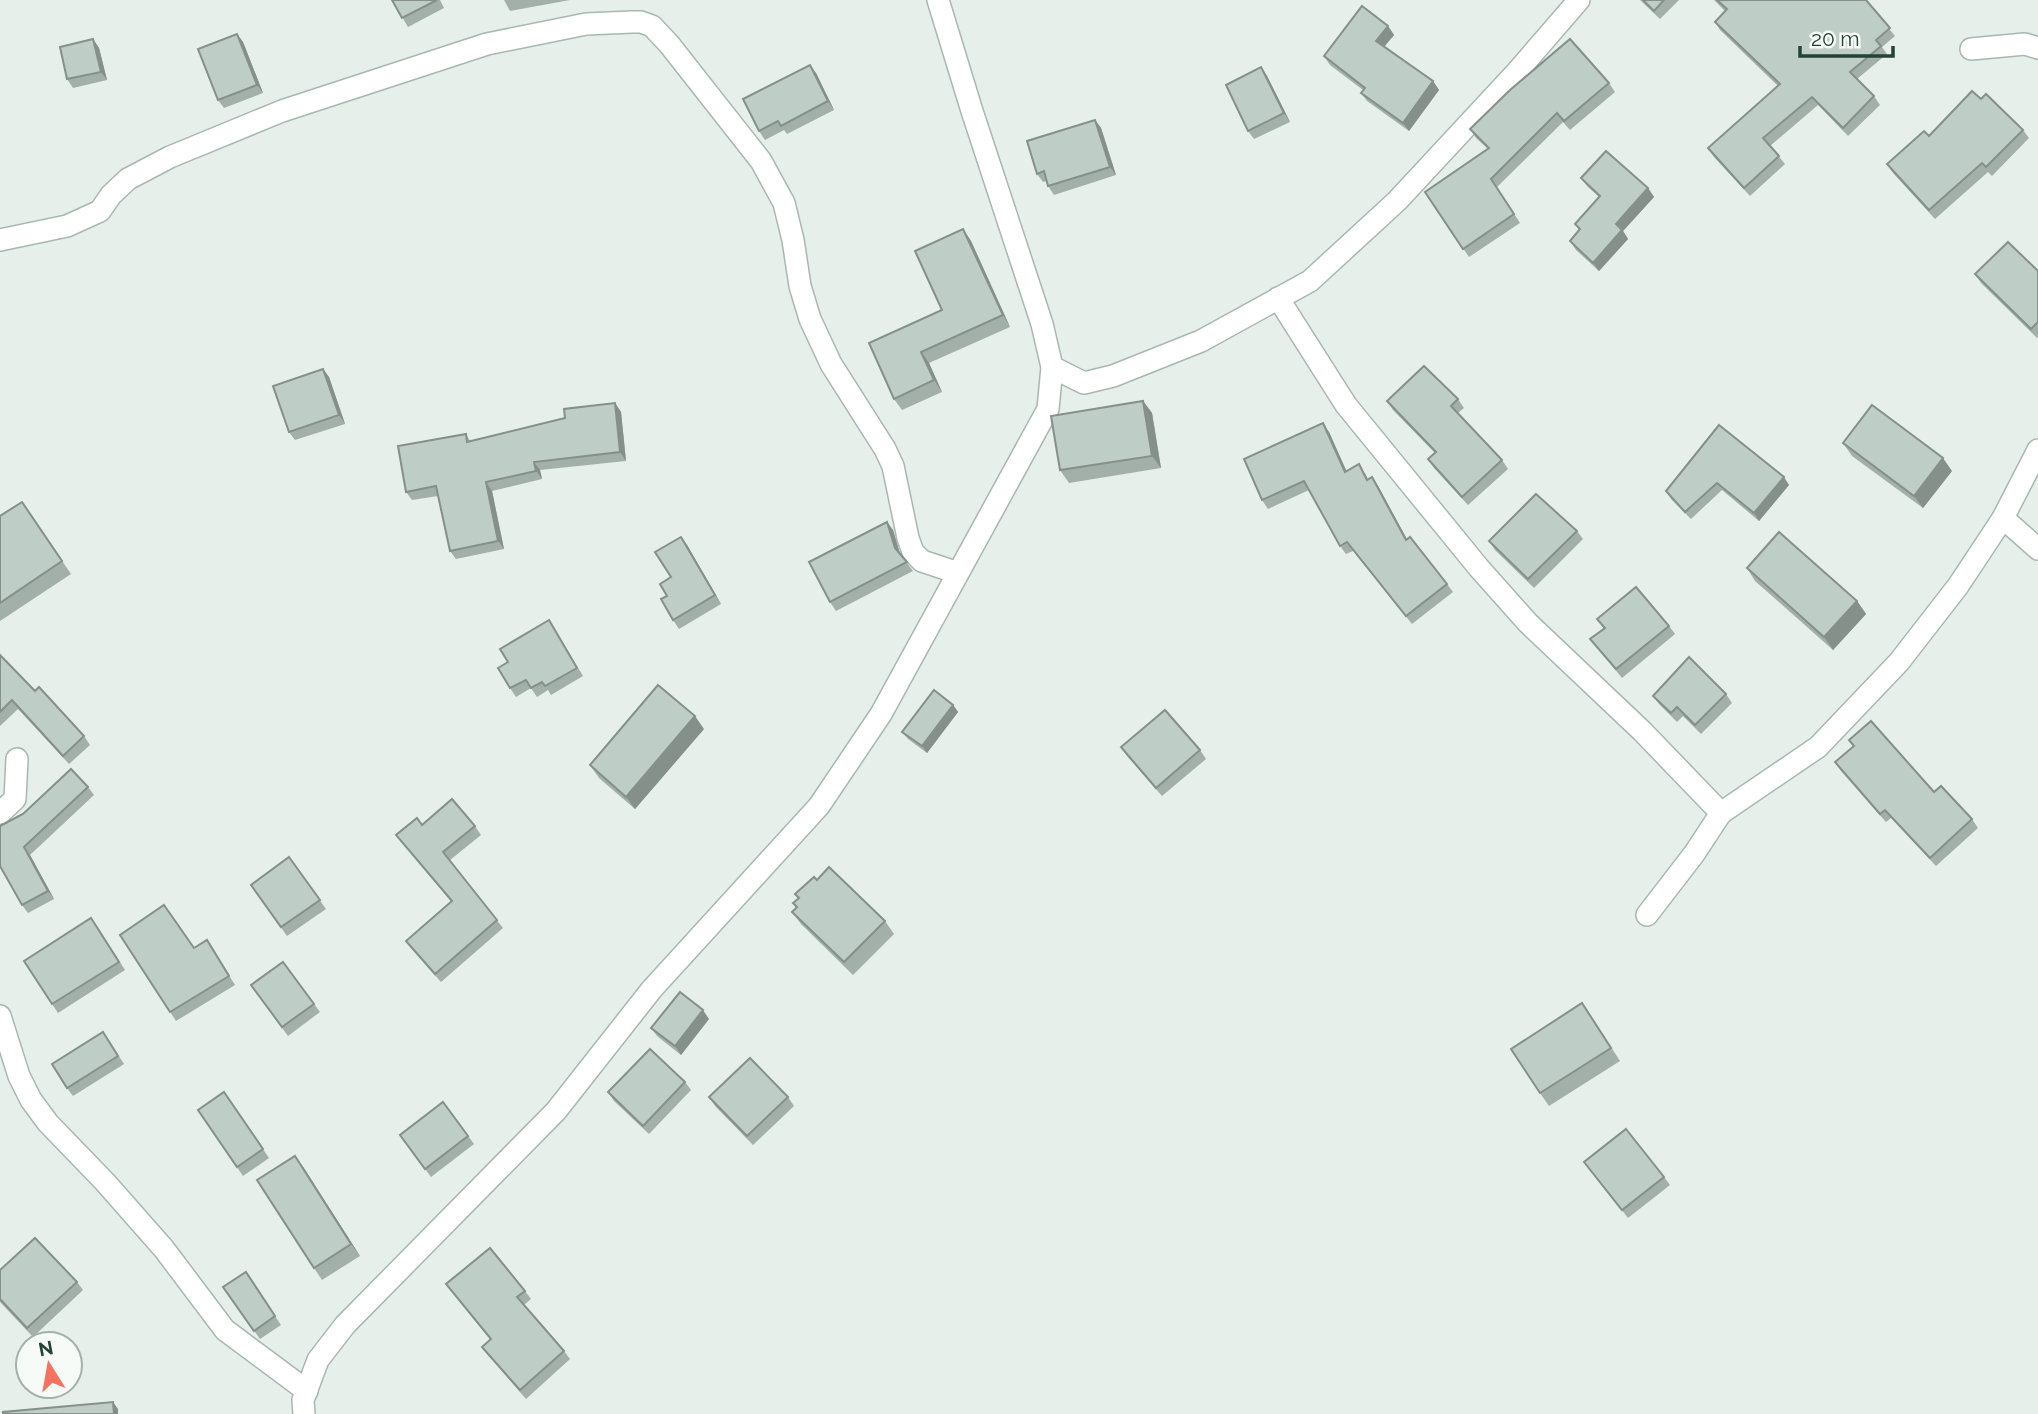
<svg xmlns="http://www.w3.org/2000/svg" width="2038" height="1414" font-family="Raleway,sans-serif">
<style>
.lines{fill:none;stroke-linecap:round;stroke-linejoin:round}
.minor-casing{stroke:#a8b8b0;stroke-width:24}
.minor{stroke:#fff;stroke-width:21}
.wall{fill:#a3b0a9}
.shaded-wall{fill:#85908a}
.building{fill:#becdc5;stroke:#85908a;stroke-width:2}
</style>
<rect width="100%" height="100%" fill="#e6efea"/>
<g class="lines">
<g class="minor-casing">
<g id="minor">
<path d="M1971,49L2025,44L2038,48"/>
<path d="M0,240L67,226L100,211L111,195L128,179L170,157L282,111L487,44L586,24L632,22H641L652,26L669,44L761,161L784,203L793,240L800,286L810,319L831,364L885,449L893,466L908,538L913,552L922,561L958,573"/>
<path d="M1278,298L1346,405L1479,568L1528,623L1642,731L1721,813L1694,854L1647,915"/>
<path d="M1052,367L1084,383L1113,376L1201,341L1310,281L1397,201L1515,74L1579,0"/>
<path d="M2003,518L2038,549"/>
<path d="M0,813L15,799L17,759"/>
<path d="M1721,813L1818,747L1899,662L1958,586L2003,518L2038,450"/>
<path d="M0,1016L19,1076L31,1100L48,1123L105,1182L164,1249L225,1330L307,1391"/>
<path d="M304,1414L303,1400L318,1360L345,1325L556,1111L652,989L819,806L881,714L1048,409L1052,367L1042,324L972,111L938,0"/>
</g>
</g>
<use href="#minor" class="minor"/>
</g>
<g class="wall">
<path d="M392,0H440L444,8L408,27Z"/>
<path d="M504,0H570L510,11Z"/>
<path d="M1640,0H1679L1660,19Z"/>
<path d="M1714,0H1866L1895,36L1882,47L1887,54L1857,79L1874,96L1880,105L1848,136L1818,105L1770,146L1785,164L1750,196L1714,157L1708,148L1778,86L1720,30L1715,22L1725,11Z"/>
<path d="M1388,26L1394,35L1385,46L1433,81L1439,90L1409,131L1367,101L1361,93L1363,90L1330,65L1324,56Z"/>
<path d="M237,34L243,42L263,93L224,108L218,100Z"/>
<path d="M93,39L99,48L107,80L73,88L67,79Z"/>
<path d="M1261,67L1267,76L1290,122L1254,139L1248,131Z"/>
<path d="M816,73L834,110L787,134L784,130L765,140L759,131Z"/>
<path d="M1609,83L1615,92L1570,130L1563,122L1497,187L1520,223L1469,257L1425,192L1488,149L1476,138L1470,129Z"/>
<path d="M1981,99L2023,130L2029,138L1992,176L1988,172L1935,219L1893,173L1887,164Z"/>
<path d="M1095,120L1101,128L1116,175L1054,195L1048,186L1047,181L1043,182L1037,174Z"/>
<path d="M1581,178L1648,188L1654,197L1623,231L1628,239L1599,271L1576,250L1570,241L1579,230L1575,224L1599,197L1587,186Z"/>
<path d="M963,229L971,241L1010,327L929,363L942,392L902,410L894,399L942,310Z"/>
<path d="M2038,271V337L2037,338L1981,283L1975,274Z"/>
<path d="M323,369L329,377L345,424L295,440L289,432Z"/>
<path d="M1458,399L1464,408L1458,413L1502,460L1508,469L1468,505L1434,468L1428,459L1435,453L1393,410L1387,401Z"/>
<path d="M1143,401L1152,413L1161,468L1069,483L1060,470Z"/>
<path d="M615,403L621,412L626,461L540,470L542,479L492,491L504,549L456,559L450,551L438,496L412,500L406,492L466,434L470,441L565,418Z"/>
<path d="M1719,425L1789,485L1759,521L1722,490L1691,519L1671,499L1666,491Z"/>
<path d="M1329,432L1346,471L1365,473L1368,479L1372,477L1378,486L1407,539L1447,584L1453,592L1412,624L1353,551L1346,554L1340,546L1309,490L1268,509L1262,500Z"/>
<path d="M1843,443L1952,471L1923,508L1852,456Z"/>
<path d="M22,502L71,574L0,621V516Z"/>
<path d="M887,522L893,530L900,554L913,571L836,611L830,602Z"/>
<path d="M1577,531L1583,539L1534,588L1495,550L1489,541Z"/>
<path d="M687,545L721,604L679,629L673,620L667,596L671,577Z"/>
<path d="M1747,568L1857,601L1866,614L1833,650L1755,581Z"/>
<path d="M1597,619L1669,626L1675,634L1622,678L1590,639L1604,629Z"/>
<path d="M549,620L583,676L551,695L548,690L537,697L531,688L516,697L510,688L508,662Z"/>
<path d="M0,655L35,691L84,736L90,745L69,764L18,709L0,726Z"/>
<path d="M1726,694L1732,703L1701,734L1683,716L1677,722L1659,704L1653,696Z"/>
<path d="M953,705L958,712L927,753L908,739L902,732Z"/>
<path d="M704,729L635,809L599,778L590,765Z"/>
<path d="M1849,740L1934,792L1972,819L1978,828L1936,866L1891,818L1886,822L1841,771L1835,762L1854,746Z"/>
<path d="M1121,747L1200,750L1206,759L1162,796L1127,756Z"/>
<path d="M88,787L94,795L30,855L54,899L28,913L22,905L23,814Z"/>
<path d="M422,825L475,826L481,835L450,860L503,928L441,982L412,949L406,941L451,901L396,835Z"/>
<path d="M289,857L326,909L287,936L251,885Z"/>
<path d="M817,880L885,921L894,934L853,975L801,924L792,912L796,908L793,903L798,899L795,894Z"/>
<path d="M97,926L125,970L58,1013L52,1004Z"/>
<path d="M120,935L194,948L207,940L235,985L176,1021Z"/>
<path d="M283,962L320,1012L288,1036L251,985Z"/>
<path d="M1591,1016L1620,1061L1549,1106L1540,1093Z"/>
<path d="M709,1019L681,1055L657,1036L651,1028Z"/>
<path d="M109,1041L124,1064L73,1096L67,1088Z"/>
<path d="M685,1082L691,1090L649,1134L614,1101L608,1092Z"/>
<path d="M224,1092L269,1158L243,1176L198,1110Z"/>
<path d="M709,1097H788L794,1106L753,1145L715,1106Z"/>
<path d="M443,1102L474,1144L431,1177L400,1135Z"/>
<path d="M295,1156L360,1256L322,1280L314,1268Z"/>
<path d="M1584,1162L1664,1177L1670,1185L1628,1218Z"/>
<path d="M0,1270L77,1282L83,1290L33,1337L0,1302Z"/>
<path d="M246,1272L281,1325L260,1339L223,1287Z"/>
<path d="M446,1284L525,1291L531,1299L524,1305L564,1351L570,1359L526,1399L488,1355L482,1347L490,1339Z"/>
</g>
<g class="shaded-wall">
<path d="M1388,26L1394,35L1382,49L1376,41Z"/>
<path d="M237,34L243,42L263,93L257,85Z"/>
<path d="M93,39L99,48L107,80L101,72Z"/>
<path d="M810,65L816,73L834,110L828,101Z"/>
<path d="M1261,67L1267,76L1290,122L1284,113Z"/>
<path d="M1433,81L1439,90L1409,131L1403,123Z"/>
<path d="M1095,120L1101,128L1116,175L1110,167Z"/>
<path d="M1648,188L1654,197L1623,231L1628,239L1599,271L1593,263L1616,224Z"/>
<path d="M963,229L971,241L1010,327L1003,315Z"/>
<path d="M921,352L929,363L942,392L934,380Z"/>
<path d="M323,369L329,377L345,424L339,415Z"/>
<path d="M1143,401L1152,413L1161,468L1152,456Z"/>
<path d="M615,403L621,412L626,461L620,452Z"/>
<path d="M1323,423L1329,432L1351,481L1345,472Z"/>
<path d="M1943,458L1952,471L1923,508L1914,496Z"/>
<path d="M534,462L540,470L542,479L536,471Z"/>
<path d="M1372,477L1378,486L1412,549L1406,540Z"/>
<path d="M1784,477L1789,485L1759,521L1754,513Z"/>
<path d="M486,482L492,491L504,549L498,541Z"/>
<path d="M887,522L893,530L901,557L895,548Z"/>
<path d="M681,537L687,545L721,604L715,595Z"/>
<path d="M1857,601L1866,614L1833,650L1824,637Z"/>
<path d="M953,705L958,712L927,753L922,746Z"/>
<path d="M695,716L704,729L635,809L626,797Z"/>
<path d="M24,847L30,855L54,899L48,891Z"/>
<path d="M703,1010L709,1019L681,1055L675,1046Z"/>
<path d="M295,1156L304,1168L360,1256L351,1244Z"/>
<path d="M113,1402L118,1409V1414H114Z"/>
</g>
<g class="building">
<path d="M392,0H437L402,18Z"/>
<path d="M1643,0H1664L1654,11Z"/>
<path d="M1717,0H1866L1890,28L1876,40L1881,46L1850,72L1874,96L1843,128L1812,97L1763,138L1779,156L1744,188L1708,148L1780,84L1715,22L1727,9Z"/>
<path d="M1362,6L1388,26L1376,41L1433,81L1403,123L1361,93L1365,88L1324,56Z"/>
<path d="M237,34L257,85L218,100L198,49Z"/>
<path d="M93,39L101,72L67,79L60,47Z"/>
<path d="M1570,39L1609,83L1564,121L1557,113L1491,179L1514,214L1463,249L1425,192L1489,148L1470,129L1510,90Z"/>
<path d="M810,65L828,101L781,126L778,121L759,131L743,99Z"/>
<path d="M1261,67L1284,113L1248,131L1226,85Z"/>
<path d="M1972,91L1981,99L1986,94L2023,130L1986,167L1982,163L1929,210L1887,164L1924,131L1929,136Z"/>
<path d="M1095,120L1110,167L1048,186L1044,171L1037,174L1027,141Z"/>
<path d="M1606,151L1648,188L1616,224L1622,230L1593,263L1570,241L1580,229L1575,224L1600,196L1581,178Z"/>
<path d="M963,229L1003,315L921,352L934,380L894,399L869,343L942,310L915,251Z"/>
<path d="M2008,242L2038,271V322L2031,329L1975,274Z"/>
<path d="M1424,366L1458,399L1451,406L1502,460L1462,497L1428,459L1436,452L1387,401Z"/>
<path d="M323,369L339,415L289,432L273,386Z"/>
<path d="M1143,401L1152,456L1060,470L1051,416Z"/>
<path d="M615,403L620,452L534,462L536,471L486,482L498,541L450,551L436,486L406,492L398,446L466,434L467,442L565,418L564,409Z"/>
<path d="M1872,405L1943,458L1914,496L1843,443Z"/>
<path d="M1323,423L1345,472L1359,464L1367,480L1372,477L1406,540L1410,537L1447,584L1406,616L1347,542L1340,546L1304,481L1262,500L1244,459Z"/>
<path d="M1719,425L1784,477L1754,513L1717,483L1685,512L1666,491Z"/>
<path d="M1536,494L1577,531L1528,579L1489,541Z"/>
<path d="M22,502L62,561L0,603V516Z"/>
<path d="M887,522L895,548L907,562L830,602L809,562Z"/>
<path d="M1779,532L1857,601L1824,637L1747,568Z"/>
<path d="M681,537L715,595L673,620L661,599L667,596L660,584L671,577L655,552Z"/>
<path d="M1636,587L1669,626L1616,669L1590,639L1605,628L1597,619Z"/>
<path d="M549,620L577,668L545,686L542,682L531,688L526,680L510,688L498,668L508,662L500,649Z"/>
<path d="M0,655L35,691L39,687L84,736L63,756L12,700L0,712Z"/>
<path d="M1689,657L1726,694L1695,725L1677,707L1671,713L1653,696Z"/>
<path d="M658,685L695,716L626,797L590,765Z"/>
<path d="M934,690L953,705L922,746L902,732Z"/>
<path d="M1165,710L1200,750L1156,788L1121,747Z"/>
<path d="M1871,721L1934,792L1941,786L1972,819L1930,858L1885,810L1880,814L1835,762L1854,746L1849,740Z"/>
<path d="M71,769L88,787L24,847L48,891L22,905L0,866V826L23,814Z"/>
<path d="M452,799L475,826L443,852L497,920L435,974L406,941L452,901L396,835L417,818L422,825Z"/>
<path d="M289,857L320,900L281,927L251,885Z"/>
<path d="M829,867L885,921L844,962L792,912L797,907L793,903L799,898L795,894L814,877L817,880Z"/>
<path d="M164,905L194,948L207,940L229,976L170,1012L120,935Z"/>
<path d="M91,918L119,962L52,1004L24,961Z"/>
<path d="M283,962L314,1004L282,1027L251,985Z"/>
<path d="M680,992L703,1010L675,1046L651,1028Z"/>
<path d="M1582,1003L1611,1048L1540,1093L1511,1049Z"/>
<path d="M103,1032L118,1056L67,1088L52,1064Z"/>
<path d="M650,1049L685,1082L643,1126L608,1092Z"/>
<path d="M750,1058L788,1097L747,1136L709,1097Z"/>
<path d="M224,1092L263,1149L237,1167L198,1110Z"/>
<path d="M443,1102L468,1136L425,1169L400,1135Z"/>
<path d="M1626,1129L1664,1177L1622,1210L1584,1162Z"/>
<path d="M295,1156L351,1244L314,1268L257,1180Z"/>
<path d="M35,1238L77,1282L27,1328L0,1299V1270Z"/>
<path d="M490,1248L525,1291L517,1297L564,1351L520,1390L482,1347L491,1339L446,1284Z"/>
<path d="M246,1272L275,1316L254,1331L223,1287Z"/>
<path d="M113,1402L114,1414H3V1412Z"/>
</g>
<g transform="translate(49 1365) rotate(349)"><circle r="33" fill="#f7fbf8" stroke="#a3b1aa" stroke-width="2"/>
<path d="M0-5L12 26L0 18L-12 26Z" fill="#f4725f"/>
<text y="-10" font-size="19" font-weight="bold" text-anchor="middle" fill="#244236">N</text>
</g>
<path d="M1800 46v10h93v-10" fill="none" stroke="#244236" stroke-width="3.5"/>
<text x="1811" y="46" font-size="21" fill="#244236" stroke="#f7fbf8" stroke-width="5" paint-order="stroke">20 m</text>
</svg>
